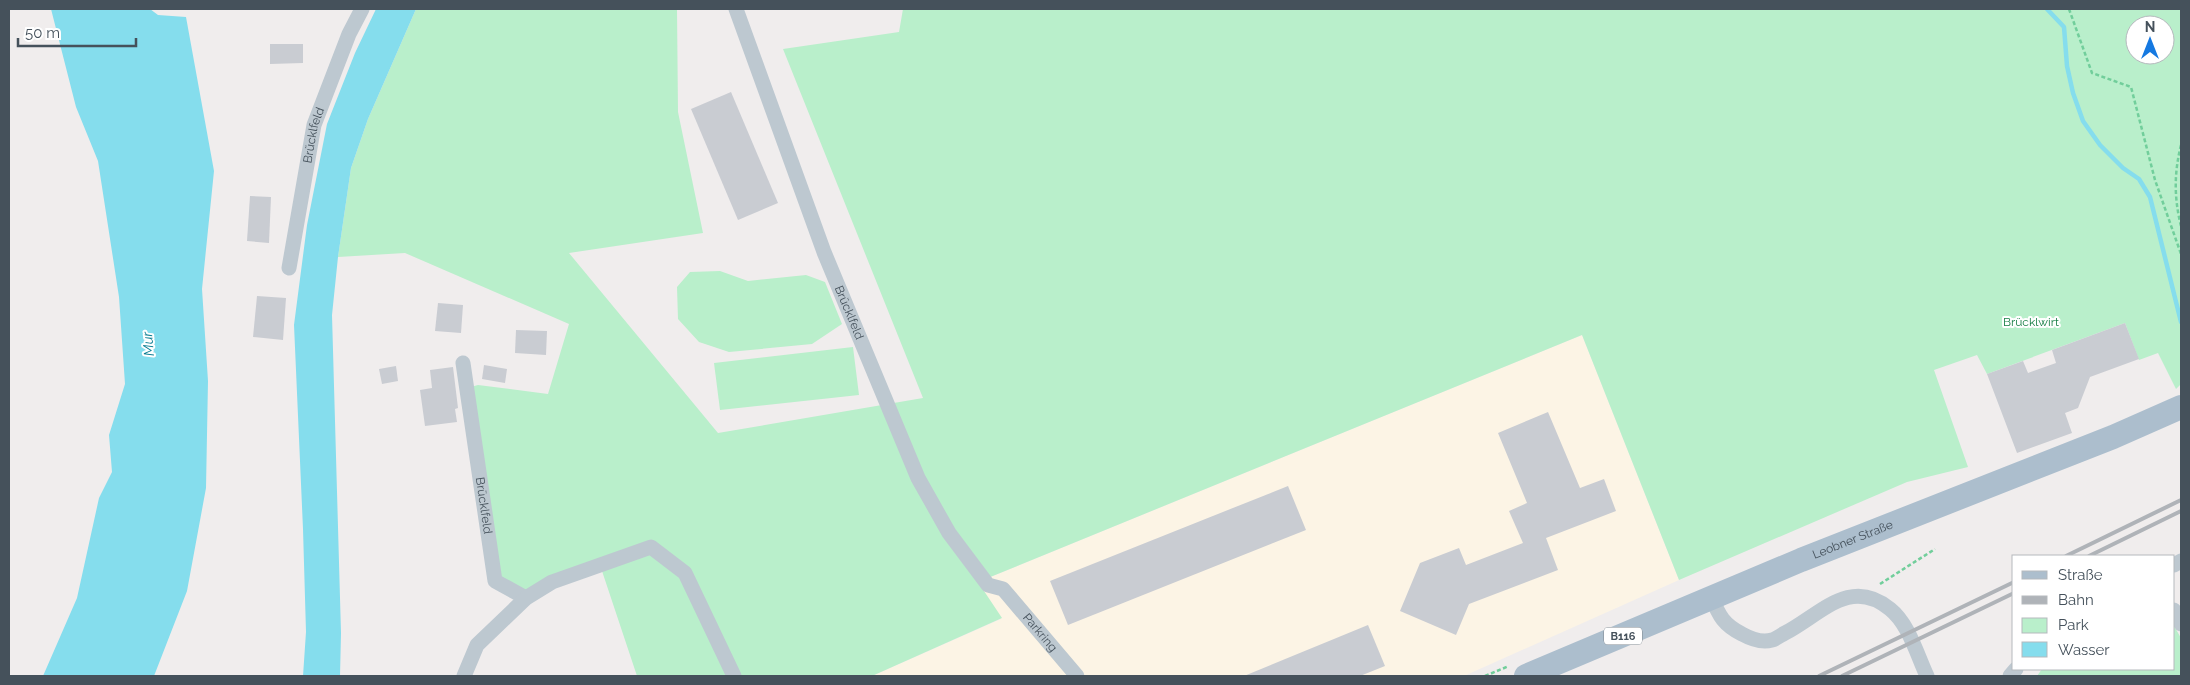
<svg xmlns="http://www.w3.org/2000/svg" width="2190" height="685" font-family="Raleway,sans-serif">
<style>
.commercial{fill:#fcf4e5}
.green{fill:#b9efcb;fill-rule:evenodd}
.water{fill:#85dded}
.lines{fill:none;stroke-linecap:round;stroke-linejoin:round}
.stream{stroke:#85dded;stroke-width:4.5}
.building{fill:#c9ccd2}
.path{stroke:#71ce9b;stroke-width:2.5;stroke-dasharray:4 2.5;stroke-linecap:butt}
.minor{stroke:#bdc8d0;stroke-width:15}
.primary{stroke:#acbecd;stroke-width:24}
.rail{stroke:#afb3b8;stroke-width:4}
.labels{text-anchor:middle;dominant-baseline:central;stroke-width:4;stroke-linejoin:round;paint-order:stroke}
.shield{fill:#fff;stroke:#7d858c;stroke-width:1}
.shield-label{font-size:11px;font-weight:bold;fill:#45515b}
.street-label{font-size:12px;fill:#45515b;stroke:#fff}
.park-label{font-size:12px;fill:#157d43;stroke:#fff}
.water-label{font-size:14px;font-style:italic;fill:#0a7d92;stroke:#fff}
</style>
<rect width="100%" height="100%" fill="#f0eded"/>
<path class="commercial" d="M1582,335L1679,580L1464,676H872L1001,619L978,582Z"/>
<g class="green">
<path d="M416,9H677L678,112L703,233L569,253L718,433L923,398L783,49L899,32L903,9H2181V384L2176,389L2158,353L2139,360L2125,323L1987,374L1977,355L1934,370L1968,467L1907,482L1679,580L1582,335L978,582L1002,618L872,676H637L600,565L526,598L495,581L467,388L478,385L548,394L569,324L405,253L338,257L351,168L368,119ZM2135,25H2165V55H2135Z"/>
<path d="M720,271L748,281L806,275L825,282L842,324L812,344L729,352L699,342L678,319L677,287L690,272Z"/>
<path d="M853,347L859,395L720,410L714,363Z"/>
<path d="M2174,626L2181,638V676H2037L2042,669H2174Z"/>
</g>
<g class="water">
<path d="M51,9H150L158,15L186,17L214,171L202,289L208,381L206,488L187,591L154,676H43L77,598L99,498L112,472L109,435L125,384L119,297L98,161L76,107Z"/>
<path d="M376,9H416L368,119L351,168L338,257L332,315L341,633L340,676H303L306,632L303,529L294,325L307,225L327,124L355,53Z"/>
</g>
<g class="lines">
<path class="stream" d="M2047,9L2064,27L2067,66L2073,93L2083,121L2100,145L2123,168L2139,179L2150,197L2181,322"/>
</g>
<g class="building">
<path d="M270,44H303V63L270,64Z"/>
<path d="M731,92L778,203L738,220L691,109Z"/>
<path d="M250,196L271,197L269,243L247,241Z"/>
<path d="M257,296L286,298L283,340L253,337Z"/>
<path d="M438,303L463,305L461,333L435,331Z"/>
<path d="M2125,323L2139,359L2090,377L2078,408L2065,413L2072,433L2017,453L1987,374L2023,361L2028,373L2056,363L2052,350Z"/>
<path d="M516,330L547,331L546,355L515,353Z"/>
<path d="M484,365L507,369L505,383L482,379Z"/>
<path d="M396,366L398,381L382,384L379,369Z"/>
<path d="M453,367L458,408L455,409L457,422L425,426L420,390L432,388L430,370Z"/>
<path d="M1548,412L1580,488L1604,479L1616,511L1546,538L1558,570L1469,604L1456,635L1400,611L1420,563L1459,548L1466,565L1523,543L1509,511L1527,503L1498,433Z"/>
<path d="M1288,486L1306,530L1068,625L1050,581Z"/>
<path d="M1368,625L1385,666L1360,676H1244Z"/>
</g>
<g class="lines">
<g class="path">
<path d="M2069,9L2092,73L2131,87L2155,180L2181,254"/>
<path d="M2181,145C2174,173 2174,198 2181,226"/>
<path d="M1880,584L1935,549"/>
<path d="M1485,676L1509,666"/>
</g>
<g class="minor">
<path id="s1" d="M736,9L824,252L918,478L949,533L988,585L1003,589L1077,676"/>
<path id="s2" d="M289,268L314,125L349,34L362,9"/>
<path id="s3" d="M463,363L495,581L526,598"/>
<path d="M2174,565L2181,561"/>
<path d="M1712,598C1719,616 1724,625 1742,634C1751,639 1761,643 1772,640C1776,639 1781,635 1785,633C1820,615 1850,576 1890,609C1909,624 1917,655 1927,676"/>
<path d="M2174,610L2181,624"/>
<path d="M464,676L477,645L526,598L552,582L651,547L685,573L734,676"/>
<path d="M2010,676L2016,669"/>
</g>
<path class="primary" id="s4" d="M1526,676L1801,560L2113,437L2181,407"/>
<g class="rail">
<path d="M2066,556L2181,500"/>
<path d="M2089,556L2181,511"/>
<path d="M1819,676L2014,582"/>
<path d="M1842,676L2014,593"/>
</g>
</g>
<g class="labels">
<rect class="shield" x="1604" y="627.5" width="38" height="17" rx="4"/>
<g class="shield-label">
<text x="1623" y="636">B116</text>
</g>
<g class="street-label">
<text stroke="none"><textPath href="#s2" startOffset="135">Brücklfeld</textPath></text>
<text stroke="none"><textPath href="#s1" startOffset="324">Brücklfeld</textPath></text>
<text stroke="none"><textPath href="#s3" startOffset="144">Brücklfeld</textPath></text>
<text stroke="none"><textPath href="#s4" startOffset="354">Leobner Straße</textPath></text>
<text stroke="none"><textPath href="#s1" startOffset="704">Parkring</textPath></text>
</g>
<g class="park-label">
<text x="2031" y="322">Brücklwirt</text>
</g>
<g class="water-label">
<text transform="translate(148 344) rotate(-95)">Mur</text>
</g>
</g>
<rect width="2190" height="685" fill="none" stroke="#45515b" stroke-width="20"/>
<rect x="2012" y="555" width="162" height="115" fill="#ffffff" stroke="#b5b9bd"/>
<rect x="2022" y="571" width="25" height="8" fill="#acbecd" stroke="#b5b9bd"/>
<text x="2058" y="580" font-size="15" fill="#45515b">Straße</text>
<rect x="2022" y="596" width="25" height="8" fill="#afb3b8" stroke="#b5b9bd"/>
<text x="2058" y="605" font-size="15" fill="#45515b">Bahn</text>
<rect x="2022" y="618" width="25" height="15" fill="#b9efcb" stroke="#b5b9bd"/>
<text x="2058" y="630" font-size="15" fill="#45515b">Park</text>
<rect x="2022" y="642" width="25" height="15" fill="#85dded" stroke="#b5b9bd"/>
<text x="2058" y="655" font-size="15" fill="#45515b">Wasser</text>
<g transform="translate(2150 40)"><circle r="24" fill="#ffffff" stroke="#b5b9bd"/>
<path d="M0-4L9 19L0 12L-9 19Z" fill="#1579e1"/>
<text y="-8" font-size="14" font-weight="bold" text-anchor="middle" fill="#45515b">N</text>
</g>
<path d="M18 38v8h118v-8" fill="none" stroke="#45515b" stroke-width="2.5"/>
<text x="25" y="38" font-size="15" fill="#45515b" stroke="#ffffff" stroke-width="4" paint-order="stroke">50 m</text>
</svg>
